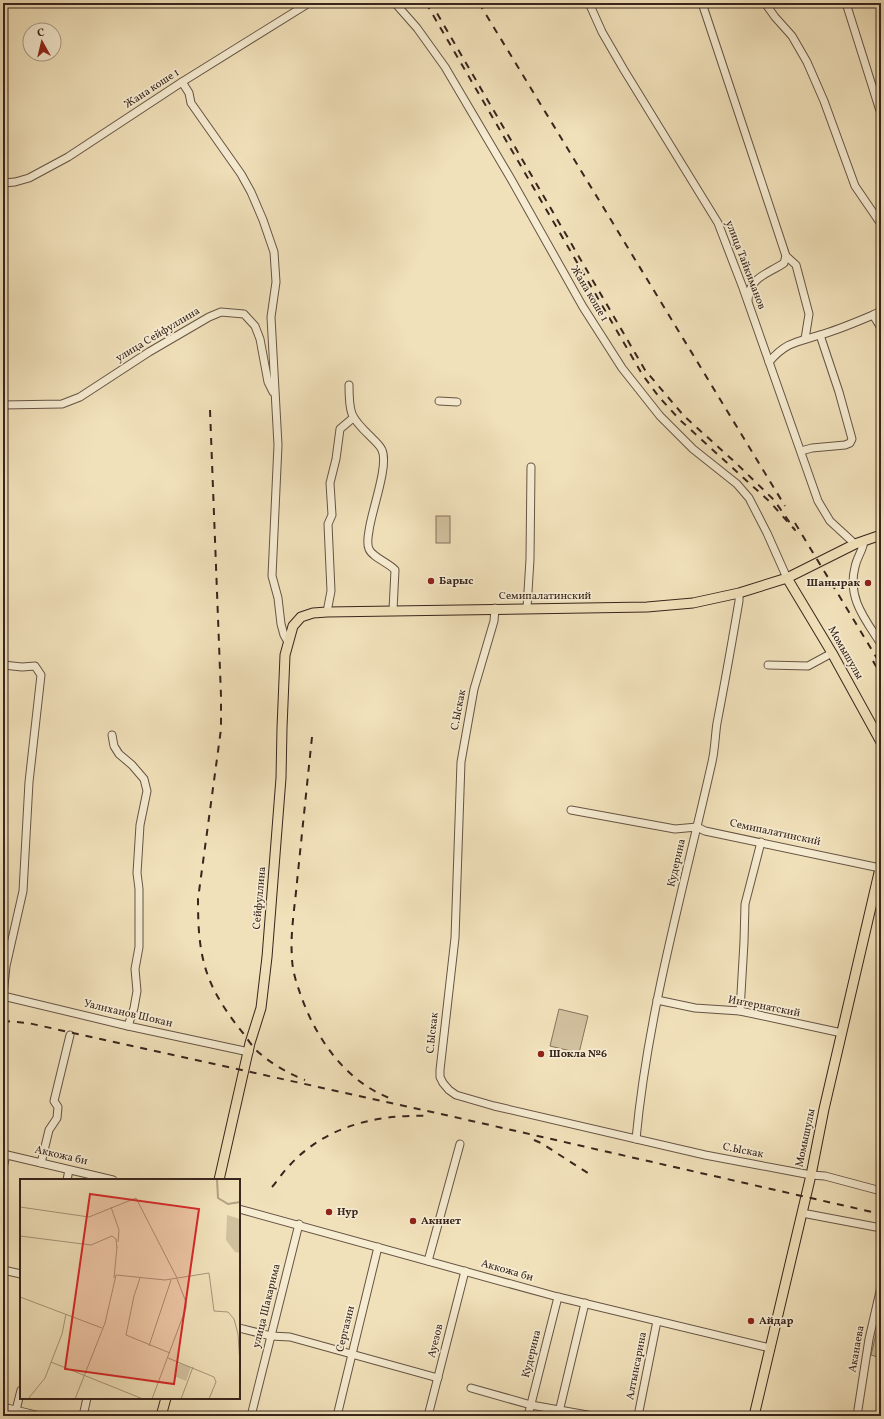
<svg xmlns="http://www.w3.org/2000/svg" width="884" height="1419" font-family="Vollkorn,serif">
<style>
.green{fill:#d2c19f;stroke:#85735e}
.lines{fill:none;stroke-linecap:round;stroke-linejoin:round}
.minor-casing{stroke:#665444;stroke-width:9}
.major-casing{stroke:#38251d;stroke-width:11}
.minor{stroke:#f6ecd2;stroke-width:7}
.major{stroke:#f1e1ba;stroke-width:9}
.rail{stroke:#38251d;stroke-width:2;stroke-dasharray:7 7;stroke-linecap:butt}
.poi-dot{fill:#8f2418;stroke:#f6ecd2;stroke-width:1.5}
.labels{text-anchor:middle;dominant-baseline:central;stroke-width:3.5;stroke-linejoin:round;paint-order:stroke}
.street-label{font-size:11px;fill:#38251d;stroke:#f6ecd2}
.poi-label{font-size:11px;font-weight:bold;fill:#38251d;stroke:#f6ecd2;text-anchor:start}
.inset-river{fill:none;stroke:#b2a185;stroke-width:2}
.inset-road{fill:none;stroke:#a7967b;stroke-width:1}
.view{fill:#d62828;fill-opacity:0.15;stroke:#d62828;stroke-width:2}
.inset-edge{fill:none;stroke:#38251d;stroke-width:2}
</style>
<rect width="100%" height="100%" fill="#f1e1ba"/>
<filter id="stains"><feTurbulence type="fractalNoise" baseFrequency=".005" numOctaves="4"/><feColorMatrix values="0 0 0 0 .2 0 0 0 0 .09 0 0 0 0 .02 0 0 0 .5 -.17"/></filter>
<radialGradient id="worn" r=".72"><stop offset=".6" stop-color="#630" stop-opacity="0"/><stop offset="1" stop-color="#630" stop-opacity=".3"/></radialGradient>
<g class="green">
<rect x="436" y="516" width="14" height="27"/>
<path d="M559,1009L588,1016L579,1053L550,1046Z"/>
<path d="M881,1313V1358L871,1355Z"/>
</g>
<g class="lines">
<g class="minor-casing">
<g id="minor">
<path d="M395,3L417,28L445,67L511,179L583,307L622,368L660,416L693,449L737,484L749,498L767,533L787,578"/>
<path d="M589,3L602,32L624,70L718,223L743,288L818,501L830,521L855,544"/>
<path d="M702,3L786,256L796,265L809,314L805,339"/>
<path d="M765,3L775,17L792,36L807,62L824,101L855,186L881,224"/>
<path d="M846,3L881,114"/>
<path d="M182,82L189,93L191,103L241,174L251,192L263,220L274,252L276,282L271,317L278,445L272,576L278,598L281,624L284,635L288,642"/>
<path d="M3,183L15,182L29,178L68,157L182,82L309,3"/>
<path d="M748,300C749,277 768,274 784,263L786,256"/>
<path d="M873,315L881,328"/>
<path d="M769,362C786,342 797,342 820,335C838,330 856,322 873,315L881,311"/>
<path d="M349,385C349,413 350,417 370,436C374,440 380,445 382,450C389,466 371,512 369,531C368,536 367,544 369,549C372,557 389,563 395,570L393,610"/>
<path d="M439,401L457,402"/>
<path d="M3,405L62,404L80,397L149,352L209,317L221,312L244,314L255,326L260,339L268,382L273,392"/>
<path d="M801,451L812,448L845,445L850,443L852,439L839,392L820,335"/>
<path d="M864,541C863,550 857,557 855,567C847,598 865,619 881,644"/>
<path d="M495,608L494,621L474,689L461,762L455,938L440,1070V1077L443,1083L449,1090L456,1095L463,1097L494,1106L705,1155L811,1175L825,1176L881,1191"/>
<path d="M527,608L530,559L531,467"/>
<path d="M327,612L331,591L328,524L332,515L330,483L336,459L340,429L353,418"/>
<path d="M3,665L22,667L35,666L41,675L29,782L23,891L6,966L3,996L128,1026L249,1052"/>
<path d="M768,665L808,666L832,653"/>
<path d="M112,735L114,746L119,754L132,765L144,779L147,791L140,825L137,873L139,889V947L135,969L137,991L134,1008L128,1026"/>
<path d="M571,810L675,829L697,827L705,831L880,868"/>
<path d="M657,1000L695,1008L740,1011L842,1033"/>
<path d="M740,1011L744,942L745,904L761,842"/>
<path d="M636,1139C648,1011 684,887 712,762C715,749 715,736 717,723C725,682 732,642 739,601V593"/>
<path d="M3,1154L113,1180"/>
<path d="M41,1163L49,1130L57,1118L58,1107L54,1101L70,1035"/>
<path d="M3,1168L6,1155"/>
<path d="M67,1180L69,1170"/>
<path d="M239,1209L558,1297L770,1348"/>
<path d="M802,1213L881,1228"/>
<path d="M428,1261L460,1144"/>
<path d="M3,1270L21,1274"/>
<path d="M239,1328L271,1336L290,1337L438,1378"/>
<path d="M471,1388L531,1405L593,1416"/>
<path d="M3,1407L40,1416"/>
<path d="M16,1410L21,1390"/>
<path d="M83,1416L87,1398"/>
<path d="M251,1416L299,1224"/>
<path d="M337,1416L378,1247"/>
<path d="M428,1416L465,1271"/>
<path d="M528,1416L558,1297"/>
<path d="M558,1416L585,1303"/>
<path d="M638,1416L657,1321"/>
<path d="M857,1416L869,1339L881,1287"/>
</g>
</g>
<g class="major-casing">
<g id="major">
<path d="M787,578L832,653L881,742"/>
<path d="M219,1180L250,1043L261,1008L267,957L281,778L282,728L285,655L293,626L301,617L313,613L327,612L647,607L693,603L739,593L787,578L855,544L881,535"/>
<path d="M161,1416L166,1398"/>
<path d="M754,1416L811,1175L824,1109L881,864"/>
</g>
</g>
<use href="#minor" class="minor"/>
<use href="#major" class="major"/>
<g class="rail">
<path d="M426,3L642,374L659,397L680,420L770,502L795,530L774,500L737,464L684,416L645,370L431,3"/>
<path d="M479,3L785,506"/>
<path d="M210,410L221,696V729L198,899C198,927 199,955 210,981C218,1000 230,1017 243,1033C247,1038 251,1045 256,1050C270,1063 287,1073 305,1080"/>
<path d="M795,523L881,665"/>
<path d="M873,661L881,675"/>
<path d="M312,737C307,785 302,833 297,882C295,905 290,934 292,957C292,969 296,982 300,993C315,1037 345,1082 392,1099"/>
<path d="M3,1021L28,1023L450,1116L881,1214"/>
<path d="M534,1140L541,1143L591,1175"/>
<path d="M272,1187C278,1180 283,1172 289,1166C325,1126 377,1114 428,1116"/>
</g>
</g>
<g class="poi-dot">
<circle cx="431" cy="581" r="4"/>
<circle cx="868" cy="583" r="4"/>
<circle cx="541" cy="1054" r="4"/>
<circle cx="329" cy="1212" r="4"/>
<circle cx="413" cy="1221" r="4"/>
<circle cx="751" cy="1321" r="4"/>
</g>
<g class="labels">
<g class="street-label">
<text transform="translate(152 89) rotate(-33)">Жана коше 1</text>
<text transform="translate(745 265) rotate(69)">улица Тайкиманов</text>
<text transform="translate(589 294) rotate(59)">Жана коше 1</text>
<text transform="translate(158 335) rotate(-31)">улица Сейфуллина</text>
<text x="545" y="596">Семипалатинский</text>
<text transform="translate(845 653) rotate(60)">Момышулы</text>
<text transform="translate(459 710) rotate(-79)">С.Ыскак</text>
<text transform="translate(775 833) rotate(12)">Семипалатинский</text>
<text transform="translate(677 863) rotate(-77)">Кудерина</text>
<text transform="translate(260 898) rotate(-85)">Сейфуллина</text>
<text transform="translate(764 1007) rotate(11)">Интернатский</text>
<text transform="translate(128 1014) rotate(13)">Уалиханов Шокан</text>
<text transform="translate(433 1033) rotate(-84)">С.Ыскак</text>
<text transform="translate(806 1138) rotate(-78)">Момышулы</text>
<text transform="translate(743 1151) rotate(11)">С.Ыскак</text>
<text transform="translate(61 1156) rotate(13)">Аккожа би</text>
<text transform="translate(507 1271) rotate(16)">Аккожа би</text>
<text transform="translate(267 1306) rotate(-76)">улица Шакарима</text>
<text transform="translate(346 1329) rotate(-76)">Сергазин</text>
<text transform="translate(436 1341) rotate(-76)">Ауезов</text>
<text transform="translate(857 1349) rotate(-80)">Аканаева</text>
<text transform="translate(532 1354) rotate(-76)">Кудерина</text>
<text transform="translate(637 1366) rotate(-79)">Алтынсарина</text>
</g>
<g class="poi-label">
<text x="439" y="581">Барыс</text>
<text x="860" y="583" text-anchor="end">Шанырак</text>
<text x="549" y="1054">Шокла №6</text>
<text x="337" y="1212">Нур</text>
<text x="421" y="1221">Акниет</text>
<text x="759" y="1321">Айдар</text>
</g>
</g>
<g transform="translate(20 1179)">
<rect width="220" height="220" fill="#f1e1ba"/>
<path d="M207,36L220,40V74L215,73L206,61ZM159,184L171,188L166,202L154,197Z" fill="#d2c19f"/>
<path class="inset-river" d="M197,0L198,19L208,25L220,23"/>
<path class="inset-road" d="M0,28L69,38L116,19L157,99M91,28L99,51L98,63M0,57L71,66L92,57L96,60L97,69M94,99L97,68M120,99L114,117L106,156L150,174M0,118L82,149M129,167L151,101M148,179L194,198L196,203L189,220M31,183L123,220M8,220L25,199L42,155L46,135M55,220L85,144L96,96L145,101L189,94L194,132L208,133L214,140L218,155L220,185M132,220L166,129V123L157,100M161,220L173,188"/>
<path class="view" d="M70,15L179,30L154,205L45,190Z"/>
<rect width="220" height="220" class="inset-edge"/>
</g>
<rect width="884" height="1419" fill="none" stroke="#f1e1ba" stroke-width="16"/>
<rect x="4" y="4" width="876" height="1411" fill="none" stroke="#38251d" stroke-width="2"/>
<rect x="8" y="8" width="868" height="1403" fill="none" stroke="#38251d"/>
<g transform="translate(42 42) rotate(352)"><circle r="19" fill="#f6ecd2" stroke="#aa9c8a"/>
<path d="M0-3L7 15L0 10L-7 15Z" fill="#8f2418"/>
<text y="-6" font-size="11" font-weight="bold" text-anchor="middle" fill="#38251d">С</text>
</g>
<rect width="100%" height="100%" filter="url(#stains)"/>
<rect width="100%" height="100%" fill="url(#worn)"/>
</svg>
